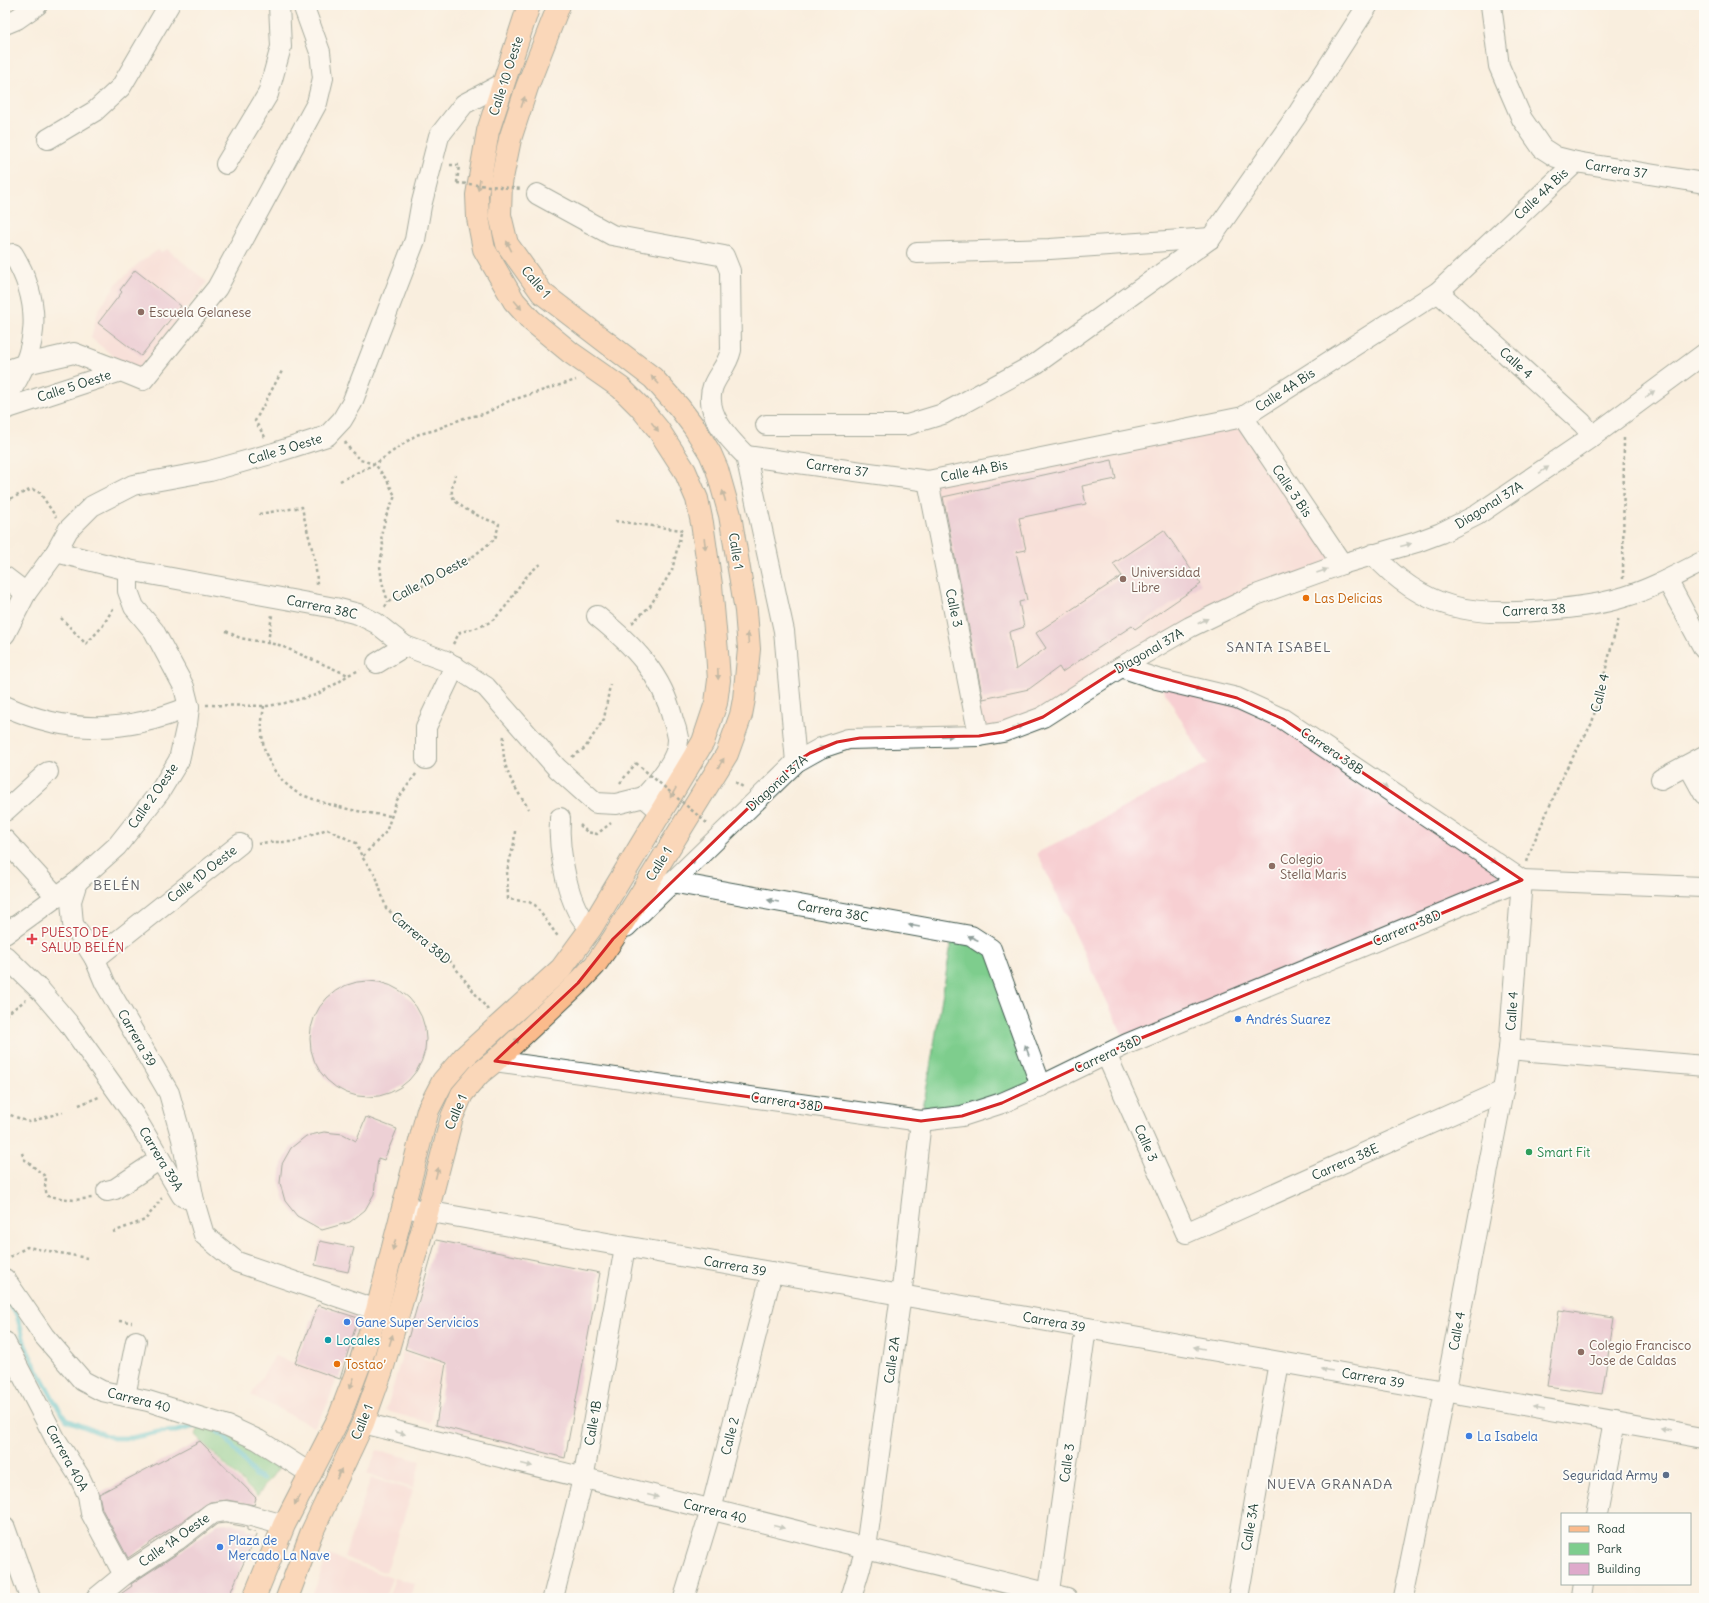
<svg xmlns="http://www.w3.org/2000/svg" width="1709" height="1603" font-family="Delius,sans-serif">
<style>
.built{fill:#f7cfd2}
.green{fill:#7ecd8d;stroke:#4e8560}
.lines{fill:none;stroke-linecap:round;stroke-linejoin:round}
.stream{stroke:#57c4cf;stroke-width:5}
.building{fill:#deaacb}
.minor-casing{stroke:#40584e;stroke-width:22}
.major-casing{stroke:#40584e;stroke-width:24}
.path{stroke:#40584e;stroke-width:2.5;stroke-dasharray:3 3;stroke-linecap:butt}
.minor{stroke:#fff;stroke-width:20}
.major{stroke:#fbbb8c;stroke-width:22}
.path-bridge{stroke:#40584e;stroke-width:2.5;stroke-dasharray:3 3;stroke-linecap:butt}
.oneway{fill:#82765c}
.oneway2{fill:#8f9e9a}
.marked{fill:none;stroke:#d62828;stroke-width:3;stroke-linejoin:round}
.education-dot{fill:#8d6e63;stroke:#fdfcf7;stroke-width:1.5}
.food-dot{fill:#e8710a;stroke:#fdfcf7;stroke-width:1.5}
.health-dot{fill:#e0444e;stroke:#fdfcf7;stroke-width:1.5}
.shop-dot{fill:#3f7fe0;stroke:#fdfcf7;stroke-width:1.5}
.leisure-dot{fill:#2e9e5b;stroke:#fdfcf7;stroke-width:1.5}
.culture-dot{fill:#0f9aa8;stroke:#fdfcf7;stroke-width:1.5}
.service-dot{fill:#5c6f8a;stroke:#fdfcf7;stroke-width:1.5}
.labels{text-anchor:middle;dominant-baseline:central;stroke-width:3.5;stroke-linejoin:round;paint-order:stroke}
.street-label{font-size:13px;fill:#1f3d34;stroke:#fdfcf7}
.education-label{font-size:13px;fill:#785e54;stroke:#fdfcf7;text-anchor:start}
.food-label{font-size:13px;fill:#c56008;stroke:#fdfcf7;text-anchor:start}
.health-label{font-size:13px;fill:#be3a42;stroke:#fdfcf7;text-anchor:start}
.shop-label{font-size:13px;fill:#366cbe;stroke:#fdfcf7;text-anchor:start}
.leisure-label{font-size:13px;fill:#27864d;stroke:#fdfcf7;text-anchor:start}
.culture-label{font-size:13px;fill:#0d838f;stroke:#fdfcf7;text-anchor:start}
.service-label{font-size:13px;fill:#4e5e75;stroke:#fdfcf7;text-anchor:end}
.neighbourhood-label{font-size:14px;letter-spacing:1px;fill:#626369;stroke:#fdfcf7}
</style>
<rect width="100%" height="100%" fill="#fdfcf7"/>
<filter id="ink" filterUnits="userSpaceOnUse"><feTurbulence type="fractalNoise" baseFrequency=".025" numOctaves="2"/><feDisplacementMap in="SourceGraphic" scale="8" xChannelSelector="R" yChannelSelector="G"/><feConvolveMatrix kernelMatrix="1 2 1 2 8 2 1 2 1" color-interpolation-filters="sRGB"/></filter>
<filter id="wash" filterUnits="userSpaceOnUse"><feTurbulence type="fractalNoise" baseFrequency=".012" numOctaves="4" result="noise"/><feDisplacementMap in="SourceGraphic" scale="16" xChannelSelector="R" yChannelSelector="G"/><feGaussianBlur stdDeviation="0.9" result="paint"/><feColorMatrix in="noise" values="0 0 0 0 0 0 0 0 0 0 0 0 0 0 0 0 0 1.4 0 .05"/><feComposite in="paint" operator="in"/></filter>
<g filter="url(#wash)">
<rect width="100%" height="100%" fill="#f9eede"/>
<g class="built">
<path d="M167,249L207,282L135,374L91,338L98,311L116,284L139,263L158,250L161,252Z"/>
<path d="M1243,417L1342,564L1256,595L1043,717L979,736L928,481Z"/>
<path d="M1157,679L1237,698L1522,880L1127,1044L1037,853L1207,764Z"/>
<path d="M403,1352L442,1364L431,1423L386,1411Z"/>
<path d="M275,1356L337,1378L326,1407L314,1427L251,1395Z"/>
<path d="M377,1450L421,1461L413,1488L367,1474Z"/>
<path d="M371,1478L413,1490L386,1573L344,1557Z"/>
<path d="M328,1555L392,1578L385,1598H311Z"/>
<path d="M395,1578L414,1583L410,1598H388Z"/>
</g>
<g class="green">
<path d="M953,933L991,949L1041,1086L921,1121Z"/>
<path d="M204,1421L284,1461L257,1496L195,1435Z"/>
</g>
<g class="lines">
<g class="stream">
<path d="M5,1298L17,1315L25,1345L32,1360L57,1406L67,1420L113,1438H131L158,1432L176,1431L196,1426L201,1427"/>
<path d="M218,1432L224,1435L254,1474L263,1479"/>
</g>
</g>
<g id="blocks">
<g class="building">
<path d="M135,270L181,306L141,356L98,323L122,292L120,290Z"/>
<path d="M1112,460L1116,479L1082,486L1086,504L1019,518L1026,550L1016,552L1027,600L1019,602L1024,627L1009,632L1016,670L1046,648L1036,633L1122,576L1113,564L1164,530L1201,584L1135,629L1132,626L1062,672L1059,667L1029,689L983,699L943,497Z"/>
<circle cx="368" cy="1039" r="58"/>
<path d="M366,1117L397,1129L384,1160L378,1158L374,1194L365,1210L350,1222L322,1230L297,1216L285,1201L280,1183L282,1164L291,1148L306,1136L324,1132L343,1134L356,1141Z"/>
<path d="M436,1240L600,1273L565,1458L436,1425L446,1363L405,1349Z"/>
<path d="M320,1241L354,1248L348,1272L315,1265Z"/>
<path d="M318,1305L358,1318L340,1379L295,1363Z"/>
<path d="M1559,1310L1614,1318L1602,1394L1547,1386Z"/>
<path d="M200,1441L256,1498L254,1505L227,1500L210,1502L128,1558L102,1509L99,1494Z"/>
<path d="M225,1523L247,1527V1530L257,1533L228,1598H115L132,1586L131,1584L183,1550L217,1524Z"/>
</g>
</g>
</g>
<g filter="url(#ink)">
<use href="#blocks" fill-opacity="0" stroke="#40584e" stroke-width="1"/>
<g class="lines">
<g class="minor-casing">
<g id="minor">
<path d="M1491,5L1499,66L1522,119L1542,148L1556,157L1576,162L1704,183"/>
<path d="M5,24L17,19L37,5"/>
<path d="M48,139L95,111L121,87L169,5"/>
<path d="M226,164L268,94L281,47L279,5"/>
<path d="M537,194L612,235L724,256L730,271L731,350C727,367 718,373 713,386C703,413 729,439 746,456L784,631L796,762"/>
<path d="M917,253L1050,249L1211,238"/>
<path d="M1438,292L1582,423L1593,436"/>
<path d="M5,371L26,364L74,353L121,371"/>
<path d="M5,399C39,352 44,305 13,254"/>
<path d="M5,409L121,371L143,380L217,288L317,103L323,78L320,52L303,5"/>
<path d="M1243,417L1342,564"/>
<path d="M766,425H907L943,414L1037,363L1211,238L1299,112L1368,5"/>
<path d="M746,456L928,481L1243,417L1438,292L1576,162"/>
<path d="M928,481L979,736"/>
<path d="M56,552L128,570L335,608L358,614L376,623L405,646L446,661L486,687L557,768L596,803L616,804L644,797L662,812"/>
<path d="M1373,554C1424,611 1474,617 1546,610C1572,608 1599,605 1624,597C1652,589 1678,574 1704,561"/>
<path d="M5,577L26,593"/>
<path d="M1667,580L1704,649"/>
<path d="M597,616C633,645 662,674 673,720C675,725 677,732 678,738C679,759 657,783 644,797"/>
<path d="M5,634L26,593L56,552L68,530L92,506L133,485L210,471L274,453L327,436L342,420L352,403L415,240L421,206L439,136L464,104L504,83"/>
<path d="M377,663L405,646"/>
<path d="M1121,667L1157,679L1237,698L1283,719L1522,880"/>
<path d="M5,706C68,735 126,733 189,707"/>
<path d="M426,759V727L455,666"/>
<path d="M1688,765L1704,794"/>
<path d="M1661,779L1704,756"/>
<path d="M5,811L48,772"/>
<path d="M560,818C558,847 567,910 591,928"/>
<path d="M5,840L57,897"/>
<path d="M77,882L71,901L73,924L95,959L105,983L169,1093L182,1139L194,1201"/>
<path d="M671,882L971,936L991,949L1041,1086"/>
<path d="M626,927L796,762L821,748L848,739L979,736L1003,732L1043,717L1121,667L1190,627L1256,595L1342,564L1417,542L1441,533L1477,515L1593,436L1704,354"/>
<path d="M5,934L77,882L117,846L159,793L179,760L187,724L189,707L184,687L154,631L134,607L128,591V570"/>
<path d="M5,956L41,991L69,1024L134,1115L182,1196L194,1201L204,1235L237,1262L377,1310"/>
<path d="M95,959L240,844"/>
<path d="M1509,1049L1704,1066"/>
<path d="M1106,1054L1186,1233L1503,1091"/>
<path d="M495,1061L921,1121L962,1116L1002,1103L1041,1086L1127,1044L1522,880L1703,887"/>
<path d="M107,1191L115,1189L160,1159"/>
<path d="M403,1207L1704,1437"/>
<path d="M5,1279L44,1336L83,1381L102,1391L148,1401L228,1426L258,1440L311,1474"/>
<path d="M5,1342L56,1440L79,1476L88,1495L91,1513L124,1575"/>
<path d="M125,1396L136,1341"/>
<path d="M363,1423L1067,1598"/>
<path d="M1596,1514L1614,1421"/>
<path d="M5,1528L30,1598"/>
<path d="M96,1598L124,1575L177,1540L212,1513L225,1511L244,1514L284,1525"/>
<path d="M553,1598L583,1479L625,1247"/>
<path d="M684,1598L711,1510L772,1272"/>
<path d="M851,1598L866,1548L903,1280L921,1121"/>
<path d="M1048,1598L1086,1328"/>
<path d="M1238,1598L1279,1362"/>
<path d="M1403,1598L1448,1378L1503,1091L1509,1049L1522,880"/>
<path d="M1580,1598L1582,1584"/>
</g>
</g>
<g class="major-casing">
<g id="major">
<path d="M254,1598L284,1525L339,1418L360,1363L377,1310L428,1110L443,1081L463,1058L561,969L591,928L703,742L716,703L719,680L717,652L711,585L702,523L697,499L685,471L658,429L640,407L621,388L571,353L531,320L514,301L484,249L478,218L477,195L488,131L529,5"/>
<path d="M287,1598L311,1534L363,1423L382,1370L424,1224L452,1117L462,1094L479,1074L495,1061L578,983L595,965L613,939L727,754L741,715L744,699L749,649L746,611L730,515L717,469L710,453L694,427L679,407L653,378L542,293L507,244L500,215L501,183L510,139L527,87L559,5"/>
</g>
</g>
<g class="path">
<path d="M450,165H459L457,183"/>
<path d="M265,437L255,421L282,371"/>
<path d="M345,442L351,451L360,460L375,464L388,482L395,496L386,516L381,536L383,545L380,566L382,582L388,602"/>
<path d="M340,481L375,464L416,435L435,430L464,418L484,414L509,401L576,380"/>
<path d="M5,501L32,489L40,493L56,517"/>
<path d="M259,514L302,507C307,535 317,557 317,586"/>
<path d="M615,521L682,530"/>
<path d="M1623,579L1624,436"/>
<path d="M385,607L388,602L434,581L462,565L495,539L499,524C488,520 454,508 452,494C451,489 454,481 455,475"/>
<path d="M61,618L86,644L102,627L114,607"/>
<path d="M632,623L650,606L672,570L682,529"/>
<path d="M226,631L240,638L279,645L348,675"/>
<path d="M268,642L272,615"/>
<path d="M453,644L460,632C473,629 488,626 497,616C515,599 518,579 541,564"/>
<path d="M206,705L267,706L285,703L316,695L339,682L348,675L360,670"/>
<path d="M264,706C263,714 261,723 262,731C262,756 276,778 296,792C301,795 308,797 313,799C338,808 364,813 391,816"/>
<path d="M504,736C500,767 513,785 529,809"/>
<path d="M572,757L585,748L604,719L610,685"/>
<path d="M416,774L397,800L386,832L362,857L376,876L386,908L415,934L450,961L488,1010"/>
<path d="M735,782L743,787"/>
<path d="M620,783L636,763"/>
<path d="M580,825L587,832L597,834L611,823"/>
<path d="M515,831L514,843L507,871L508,899L529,902L535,905L559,938"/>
<path d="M258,844L268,842H293L327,829L356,843L362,857"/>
<path d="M1527,862L1533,844L1565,771L1592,723L1619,617"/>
<path d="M5,1015L26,1000"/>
<path d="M79,1105L99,1097"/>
<path d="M5,1113L29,1122L63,1112"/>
<path d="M22,1153L24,1159L46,1177L45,1187L47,1196L74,1200L92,1198"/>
<path d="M113,1232L145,1220L162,1198"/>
<path d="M5,1260L27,1247L87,1258"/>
<path d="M119,1321L132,1322"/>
</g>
<use href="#minor" class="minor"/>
<use href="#major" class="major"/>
<g class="path-bridge">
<path d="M457,183L522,189"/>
<path d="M636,763L708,824"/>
</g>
</g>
<defs><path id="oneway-solid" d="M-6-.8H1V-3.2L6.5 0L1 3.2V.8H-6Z"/></defs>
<g class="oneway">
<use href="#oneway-solid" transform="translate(523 102) rotate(-71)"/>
<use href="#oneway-solid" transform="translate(479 185) rotate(99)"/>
<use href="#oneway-solid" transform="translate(509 246) rotate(-117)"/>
<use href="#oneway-solid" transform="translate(518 305) rotate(50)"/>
<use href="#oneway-solid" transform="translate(655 380) rotate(-134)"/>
<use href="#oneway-solid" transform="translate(655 427) rotate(52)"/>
<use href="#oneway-solid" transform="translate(724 496) rotate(-106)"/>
<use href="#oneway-solid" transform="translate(705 544) rotate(82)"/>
<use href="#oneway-solid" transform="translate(748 638) rotate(-95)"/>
<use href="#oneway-solid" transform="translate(718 674) rotate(88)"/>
<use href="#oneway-solid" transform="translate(721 763) rotate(-58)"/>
<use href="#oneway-solid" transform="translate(673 793) rotate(121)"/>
<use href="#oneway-solid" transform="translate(515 1042) rotate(-43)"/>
<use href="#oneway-solid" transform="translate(437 1173) rotate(-75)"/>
<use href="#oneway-solid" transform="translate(394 1245) rotate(105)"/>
<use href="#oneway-solid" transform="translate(391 1340) rotate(-73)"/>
<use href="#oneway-solid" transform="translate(352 1383) rotate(111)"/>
<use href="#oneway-solid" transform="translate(339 1474) rotate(-65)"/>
<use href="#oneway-solid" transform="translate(297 1500) rotate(117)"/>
</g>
<g class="oneway2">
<use href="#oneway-solid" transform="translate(1650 394) rotate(-36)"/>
<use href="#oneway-solid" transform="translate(1544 470) rotate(-34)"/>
<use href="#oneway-solid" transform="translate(1406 545) rotate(-15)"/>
<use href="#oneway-solid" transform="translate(1322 571) rotate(-20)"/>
<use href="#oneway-solid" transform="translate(1203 621) rotate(-27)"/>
<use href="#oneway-solid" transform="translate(1195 688) rotate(14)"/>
<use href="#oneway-solid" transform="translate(1017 727) rotate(-18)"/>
<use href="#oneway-solid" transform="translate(947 736) rotate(-1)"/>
<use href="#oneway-solid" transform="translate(819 749) rotate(-25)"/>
<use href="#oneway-solid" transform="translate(1383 786) rotate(34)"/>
<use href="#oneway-solid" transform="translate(1491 859) rotate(34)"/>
<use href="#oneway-solid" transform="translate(691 863) rotate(-44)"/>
<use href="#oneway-solid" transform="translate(773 901) rotate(-170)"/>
<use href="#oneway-solid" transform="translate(914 926) rotate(-170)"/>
<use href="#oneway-solid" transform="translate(973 938) rotate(-155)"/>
<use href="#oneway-solid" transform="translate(1027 1050) rotate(-110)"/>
<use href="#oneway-solid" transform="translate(1199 1348) rotate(-170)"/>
<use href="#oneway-solid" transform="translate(1327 1370) rotate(-170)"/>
<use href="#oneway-solid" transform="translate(1538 1408) rotate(-170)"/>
<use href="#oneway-solid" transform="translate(1666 1430) rotate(-170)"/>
<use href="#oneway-solid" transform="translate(400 1433) rotate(14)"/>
<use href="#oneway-solid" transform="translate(527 1465) rotate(14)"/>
<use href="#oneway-solid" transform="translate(653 1496) rotate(14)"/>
<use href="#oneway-solid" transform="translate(779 1527) rotate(14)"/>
</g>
</g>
<path d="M0 0H1709V1603H0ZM1121,667L1237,698L1283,719L1522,880L1127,1044L1002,1103L962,1116L921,1121L495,1061L578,983L613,939L796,762L810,753L837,742L860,738L979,736L1003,732L1043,717Z" fill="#f9eede" fill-opacity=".55" fill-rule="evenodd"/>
<path class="marked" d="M1121,667L1237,698L1283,719L1522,880L1127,1044L1002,1103L962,1116L921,1121L495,1061L578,983L613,939L796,762L810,753L837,742L860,738L979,736L1003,732L1043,717Z"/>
<g class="education-dot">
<circle cx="141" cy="312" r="4"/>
<circle cx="1123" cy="579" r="4"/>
<circle cx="1272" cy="866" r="4"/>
<circle cx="1581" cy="1352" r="4"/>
</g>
<g class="food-dot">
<circle cx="1306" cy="598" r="4"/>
<circle cx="337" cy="1364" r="4"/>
</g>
<path class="health-dot" d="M30 933h4v4h4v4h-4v4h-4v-4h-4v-4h4z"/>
<g class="shop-dot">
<circle cx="1238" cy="1019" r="4"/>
<circle cx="347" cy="1322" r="4"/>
<circle cx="1469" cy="1436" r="4"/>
<circle cx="220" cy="1547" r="4"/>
</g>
<circle class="leisure-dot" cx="1529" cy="1152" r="4"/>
<circle class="culture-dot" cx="328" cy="1340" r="4"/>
<circle class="service-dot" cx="1666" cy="1475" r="4"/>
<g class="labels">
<g class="street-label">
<text transform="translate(506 76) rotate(-72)">Calle 10 Oeste</text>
<text transform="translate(1616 169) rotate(9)">Carrera 37</text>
<text transform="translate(1541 194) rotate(-43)">Calle 4A Bis</text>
<text transform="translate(536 282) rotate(49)">Calle 1</text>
<text transform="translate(1516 363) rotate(42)">Calle 4</text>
<text transform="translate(74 386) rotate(-18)">Calle 5 Oeste</text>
<text transform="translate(1285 390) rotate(-33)">Calle 4A Bis</text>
<text transform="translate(285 449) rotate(-17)">Calle 3 Oeste</text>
<text transform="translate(837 468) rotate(8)">Carrera 37</text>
<text transform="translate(974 471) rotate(-11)">Calle 4A Bis</text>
<text transform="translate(1292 491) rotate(56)">Calle 3 Bis</text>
<text transform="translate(1489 505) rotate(-32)">Diagonal 37A</text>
<text transform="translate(736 551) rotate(81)">Calle 1</text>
<text transform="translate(430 579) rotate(-28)">Calle 1D Oeste</text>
<text transform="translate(322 607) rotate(12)">Carrera 38C</text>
<text transform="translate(954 608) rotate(78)">Calle 3</text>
<text transform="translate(1534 610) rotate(-3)">Carrera 38</text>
<text transform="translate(1149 651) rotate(-30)">Diagonal 37A</text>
<text transform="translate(1600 693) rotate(-76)">Calle 4</text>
<text transform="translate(1332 751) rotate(34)">Carrera 38B</text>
<text transform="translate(777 783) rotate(-42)">Diagonal 37A</text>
<text transform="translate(153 796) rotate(-55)">Calle 2 Oeste</text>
<text transform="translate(659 864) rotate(-58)">Calle 1</text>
<text transform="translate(202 874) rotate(-38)">Calle 1D Oeste</text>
<text transform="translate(833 911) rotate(10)">Carrera 38C</text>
<text transform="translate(1407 928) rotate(-23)">Carrera 38D</text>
<text transform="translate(421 938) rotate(40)">Carrera 38D</text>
<text transform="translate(1512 1011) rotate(-86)">Calle 4</text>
<text transform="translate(137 1038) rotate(60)">Carrera 39</text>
<text transform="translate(1108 1054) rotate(-25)">Carrera 38D</text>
<text transform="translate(787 1102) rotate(8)">Carrera 38D</text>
<text transform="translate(456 1112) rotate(-67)">Calle 1</text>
<text transform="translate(1146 1143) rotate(66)">Calle 3</text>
<text transform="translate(161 1159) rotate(59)">Carrera 39A</text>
<text transform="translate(1345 1162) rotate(-24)">Carrera 38E</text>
<text transform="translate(735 1266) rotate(10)">Carrera 39</text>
<text transform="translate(1054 1322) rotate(10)">Carrera 39</text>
<text transform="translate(1457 1331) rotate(-79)">Calle 4</text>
<text transform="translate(892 1360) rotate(-82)">Calle 2A</text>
<text transform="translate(1373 1378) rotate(10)">Carrera 39</text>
<text transform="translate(139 1400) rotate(14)">Carrera 40</text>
<text transform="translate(362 1422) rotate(-68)">Calle 1</text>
<text transform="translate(593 1423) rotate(-80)">Calle 1B</text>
<text transform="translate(730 1436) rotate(-76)">Calle 2</text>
<text transform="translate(67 1458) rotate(61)">Carrera 40A</text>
<text transform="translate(1067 1463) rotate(-82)">Calle 3</text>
<text transform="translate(715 1511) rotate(14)">Carrera 40</text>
<text transform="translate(1250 1527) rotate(-80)">Calle 3A</text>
<text transform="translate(174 1540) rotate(-35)">Calle 1A Oeste</text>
</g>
<g class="education-label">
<text x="149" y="312">Escuela Gelanese</text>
<text x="1131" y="572">Universidad<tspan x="1131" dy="15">Libre</tspan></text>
<text x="1280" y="859">Colegio<tspan x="1280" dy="15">Stella Maris</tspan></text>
<text x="1589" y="1345">Colegio Francisco<tspan x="1589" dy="15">Jose de Caldas</tspan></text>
</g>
<g class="food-label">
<text x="1314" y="598">Las Delicias</text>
<text x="345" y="1364">Tostao’</text>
</g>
<g class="health-label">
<text x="41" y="932">PUESTO DE<tspan x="41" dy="15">SALUD BELÉN</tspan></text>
</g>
<g class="shop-label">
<text x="1246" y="1019">Andrés Suarez</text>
<text x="355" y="1322">Gane Super Servicios</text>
<text x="1477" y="1436">La Isabela</text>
<text x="228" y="1540">Plaza de<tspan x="228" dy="15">Mercado La Nave</tspan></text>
</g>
<g class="leisure-label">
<text x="1537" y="1152">Smart Fit</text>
</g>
<g class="culture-label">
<text x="336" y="1340">Locales</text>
</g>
<g class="service-label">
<text x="1658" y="1475">Seguridad Army</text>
</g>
<g class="neighbourhood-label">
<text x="1279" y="647">SANTA ISABEL</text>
<text x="117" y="885">BELÉN</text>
<text x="1330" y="1484">NUEVA GRANADA</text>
</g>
</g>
<rect width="1709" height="1603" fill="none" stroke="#fdfcf7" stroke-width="20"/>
<rect x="1561" y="1513" width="130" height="72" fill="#fdfcf7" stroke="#a4b0a9"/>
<rect x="1569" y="1526" width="20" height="6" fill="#fbbb8c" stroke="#a4b0a9"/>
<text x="1597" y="1533" font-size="12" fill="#1f3d34">Road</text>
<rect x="1569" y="1543" width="20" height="12" fill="#7ecd8d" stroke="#a4b0a9"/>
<text x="1597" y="1553" font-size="12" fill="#1f3d34">Park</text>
<rect x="1569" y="1563" width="20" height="12" fill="#deaacb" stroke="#a4b0a9"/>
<text x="1597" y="1573" font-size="12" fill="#1f3d34">Building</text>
</svg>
